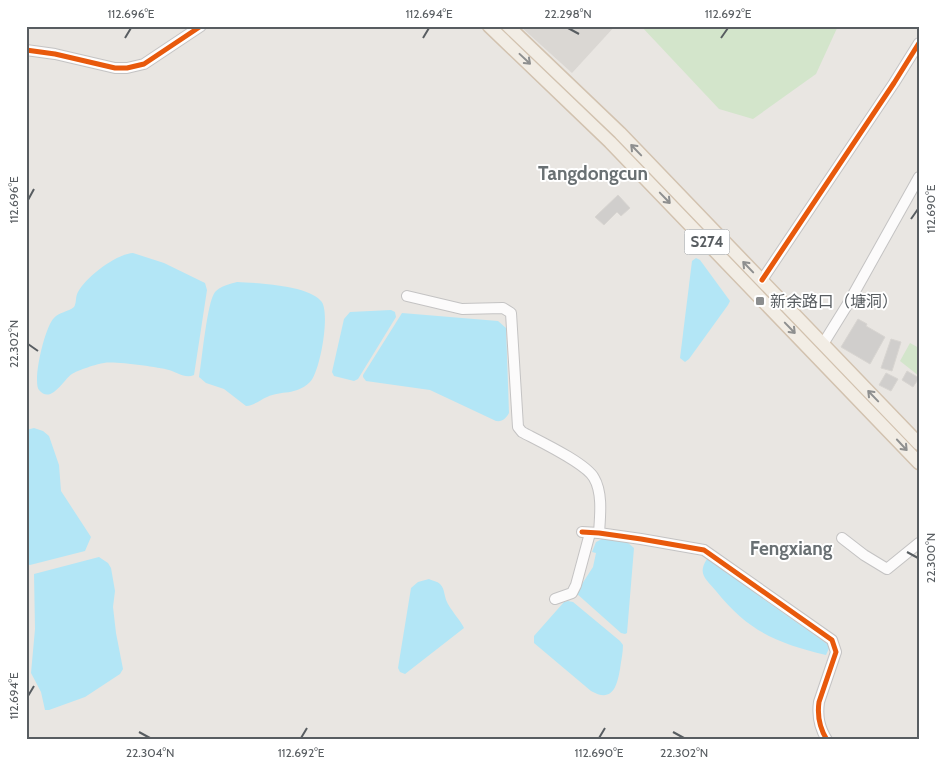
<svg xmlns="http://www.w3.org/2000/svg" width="945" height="766" font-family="Cabin,'Noto Sans SC',sans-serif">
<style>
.industrial{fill:#dad7d3}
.green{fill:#d3e5cb}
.water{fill:#b3e6f6}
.building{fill:#d0cecc;stroke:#d8d5d1}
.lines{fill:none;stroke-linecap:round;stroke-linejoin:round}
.minor-casing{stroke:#c4c3c3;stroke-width:12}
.major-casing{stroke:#d2c2af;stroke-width:15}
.minor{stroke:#fcfbfb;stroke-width:10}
.major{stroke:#f2ede5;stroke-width:12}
.cycleway-casing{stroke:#fff;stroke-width:8}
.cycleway{stroke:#e8590c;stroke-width:5}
.oneway{stroke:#8e8f8f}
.ticks{fill:none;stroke:#585d61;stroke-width:2}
.poi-dot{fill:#8b8d8e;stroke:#fff;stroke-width:2}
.labels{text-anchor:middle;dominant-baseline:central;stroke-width:4;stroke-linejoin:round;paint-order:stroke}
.shield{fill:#fff;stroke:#8a8e90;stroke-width:1}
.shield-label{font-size:15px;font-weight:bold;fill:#585d61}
.poi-label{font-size:16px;fill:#585d61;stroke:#fff;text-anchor:start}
.quarter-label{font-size:19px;font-weight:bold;fill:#697073;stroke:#fff}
.neatline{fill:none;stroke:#585d61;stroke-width:2}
.ticks-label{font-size:12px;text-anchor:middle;fill:#585d61}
</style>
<rect width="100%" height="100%" fill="#e9e6e2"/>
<path class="industrial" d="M520,26H615L572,73Z"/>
<g class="green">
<path d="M641,26H838L816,74L753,119L719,109Z"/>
<path d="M910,343L919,348V376L900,361Z"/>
</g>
<g class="water">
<path d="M133,253L164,263L205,283L207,290L194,375C185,379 177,372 169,370C157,367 115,361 104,363C97,364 78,370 72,374C64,379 51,405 39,390C32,381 45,326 54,318C59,312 68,312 74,307C77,302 75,297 78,292C86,277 116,254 133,253Z"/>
<path d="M696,258L700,260L730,301L728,305L689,359L685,362L680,358L692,261Z"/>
<path d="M237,282C257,283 308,285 321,301C331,311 320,373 310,382C295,396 282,390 267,397C260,400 255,405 246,406L224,389L206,383L199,377C202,360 207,302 215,292C220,286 230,284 237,282Z"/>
<path d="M391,310L395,312L396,317L358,379L354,381L334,376L332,372L344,319L350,312Z"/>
<path d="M402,313L498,321L506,328L509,413C506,418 503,422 496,421L430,390L366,381L363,377V375Z"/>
<path d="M34,428L43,431L49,436L59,465L61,491L91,537L85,551L30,565L26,564V430Z"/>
<path d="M602,539L627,542L634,548L627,633L625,634L621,633L576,593L580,584H582L593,567L596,553L592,552L596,542Z"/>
<path d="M99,557L108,563L111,568L115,591L113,607L116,633L123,669L120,674L85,697L49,710H45L41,692L31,673L35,629L34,574Z"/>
<path d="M707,559L830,646L826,655C777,643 749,632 716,591C706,579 697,574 707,559Z"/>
<path d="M429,579C433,581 437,581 440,584C445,589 444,596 447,602C450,609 463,624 464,628L405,674L400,672L398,668L411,588L418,582Z"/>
<path d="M568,601L573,602L620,641L623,645C623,653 621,661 620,669C617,687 612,703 591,691L534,643V636L564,602Z"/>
</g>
<g class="building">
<path d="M618,195L630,208L621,216L617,212L604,225L595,217Z"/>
<path d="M858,319L867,324L866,326L885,337L870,364L841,347Z"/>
<path d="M891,339L901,342L892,371L881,368Z"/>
<path d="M907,371L919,378L913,387L902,380Z"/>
<path d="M886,373L898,379L891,391L879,385Z"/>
</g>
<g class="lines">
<g class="minor-casing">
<g id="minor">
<path d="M26,50L55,54L115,68H127L144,64L201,26"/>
<path d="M762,280L894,83L919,43"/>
<path d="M407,296L462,309L503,308L511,313L518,427L522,432C539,441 586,463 594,478C603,493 600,517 599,533"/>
<path d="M823,344L849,302L919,177"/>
<path d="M582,532L599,533L641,539L704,550L832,640L836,652L819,702C817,716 819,727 827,740"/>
<path d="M842,538L864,555L887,569L919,543"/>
<path d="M555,599L572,593L576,585L590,533"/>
</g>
</g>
<g class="major-casing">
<g id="major">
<path d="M489,26L610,142L919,463"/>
<path d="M508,26L620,133L919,444"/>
</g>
</g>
<use href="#minor" class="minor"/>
<use href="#major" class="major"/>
<g class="cycleway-casing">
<g id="cycleway">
<path d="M26,50L55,54L115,68H127L144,64L201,26"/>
<path d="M762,280L894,83L919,43"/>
<path d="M582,532L599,533L641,539L704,550L832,640L836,652L819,702C817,716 819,727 827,740"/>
</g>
</g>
<use href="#cycleway" class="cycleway"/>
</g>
<defs><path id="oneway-shaft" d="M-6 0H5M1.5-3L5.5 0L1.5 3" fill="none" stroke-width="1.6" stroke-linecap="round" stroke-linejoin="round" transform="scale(1.25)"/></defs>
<g class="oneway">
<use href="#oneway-shaft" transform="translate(525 59) rotate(43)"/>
<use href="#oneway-shaft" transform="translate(636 150) rotate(-134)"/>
<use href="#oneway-shaft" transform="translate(665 198) rotate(46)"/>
<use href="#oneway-shaft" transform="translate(748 267) rotate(-134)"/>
<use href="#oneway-shaft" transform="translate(790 328) rotate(46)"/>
<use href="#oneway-shaft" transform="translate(873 396) rotate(-134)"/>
<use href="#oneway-shaft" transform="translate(902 445) rotate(47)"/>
</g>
<path class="ticks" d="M568,28L579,34M125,38L131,28M423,38L429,28M721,38L728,28M28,200L34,189M911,219L918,209M28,344L38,351M907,552L918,558M28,696L34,686M139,732L150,738M673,732L684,738M301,738L307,728M599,738L605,728"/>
<rect class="poi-dot" x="755" y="296" width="10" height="10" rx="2.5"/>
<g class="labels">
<rect class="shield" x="684.5" y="229.5" width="45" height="25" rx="4"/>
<g class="shield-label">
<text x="707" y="242">S274</text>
</g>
<g class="poi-label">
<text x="770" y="301">新余路口（塘洞）</text>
</g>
<g class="quarter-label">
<text x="593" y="173">Tangdongcun</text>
<text x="791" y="548">Fengxiang</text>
</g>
</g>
<rect width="945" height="766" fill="none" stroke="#ffffff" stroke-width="55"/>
<rect x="28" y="28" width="890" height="710" class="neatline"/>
<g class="ticks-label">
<text x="131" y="18">112.696°E</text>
<text x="429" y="18">112.694°E</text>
<text x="568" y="18">22.298°N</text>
<text x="728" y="18">112.692°E</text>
<text transform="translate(14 200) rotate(-90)" y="4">112.696°E</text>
<text transform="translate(931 209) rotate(-90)" y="4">112.690°E</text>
<text transform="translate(14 344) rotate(-90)" y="4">22.302°N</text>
<text transform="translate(931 558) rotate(-90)" y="4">22.300°N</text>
<text transform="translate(14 696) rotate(-90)" y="4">112.694°E</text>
<text x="150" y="757">22.304°N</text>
<text x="301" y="757">112.692°E</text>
<text x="599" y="757">112.690°E</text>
<text x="684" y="757">22.302°N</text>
</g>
</svg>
